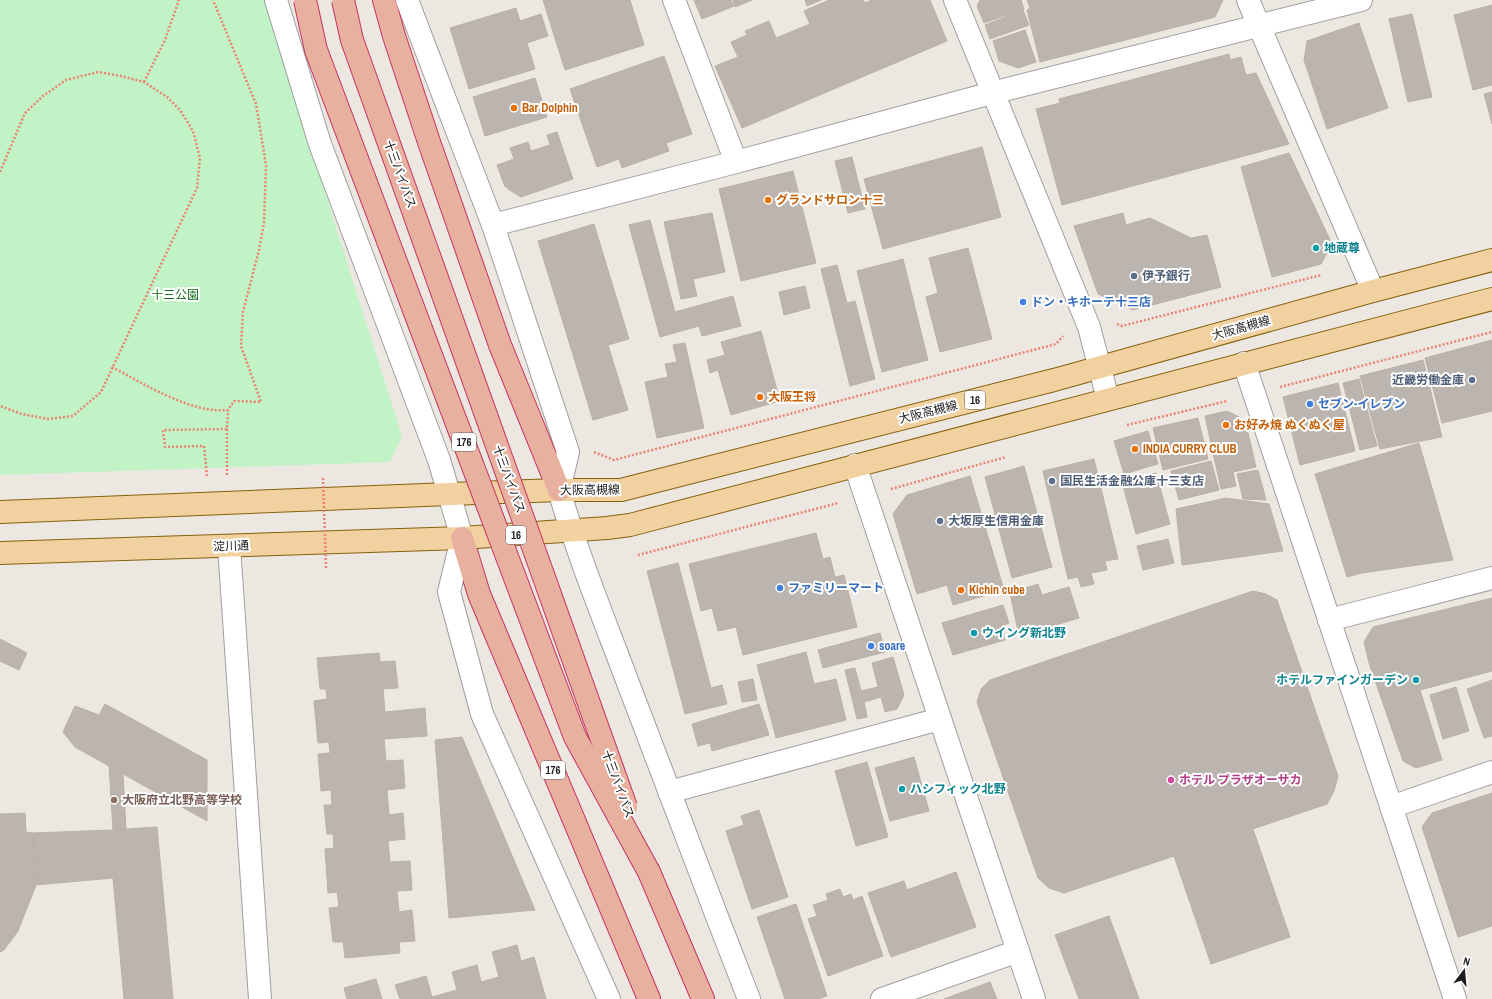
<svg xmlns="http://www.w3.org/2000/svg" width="1492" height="999" font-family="'Archivo Narrow','Noto Sans JP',sans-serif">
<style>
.park{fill:#c1f3c6}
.building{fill:#bcb4ae;stroke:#bcb0a5}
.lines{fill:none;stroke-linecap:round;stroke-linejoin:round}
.minor-casing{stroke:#9f9f9f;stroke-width:24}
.tertiary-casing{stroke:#9f9f9f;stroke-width:24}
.primary-casing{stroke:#85600d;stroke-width:24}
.trunk-casing{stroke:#c53362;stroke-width:24}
.path{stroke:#ec8272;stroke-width:2.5;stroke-dasharray:2 2;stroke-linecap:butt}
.minor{stroke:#fff;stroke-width:22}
.tertiary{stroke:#fff;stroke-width:22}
.primary{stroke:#f2d1a0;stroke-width:22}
.trunk{stroke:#e8b09e;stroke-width:22}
.trunk-bridge-casing{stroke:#c53362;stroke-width:24;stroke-linecap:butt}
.path-bridge{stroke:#ec8272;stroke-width:2.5;stroke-dasharray:2 2;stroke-linecap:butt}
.trunk-bridge{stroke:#e8b09e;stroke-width:22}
.food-dot{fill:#e8710a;stroke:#fff;stroke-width:1.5}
.culture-dot{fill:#0f9aa8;stroke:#fff;stroke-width:1.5}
.service-dot{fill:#5c6f8a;stroke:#fff;stroke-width:1.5}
.shop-dot{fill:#3f7fe0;stroke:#fff;stroke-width:1.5}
.hotel-dot{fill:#d1479c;stroke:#fff;stroke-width:1.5}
.education-dot{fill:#8d6e63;stroke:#fff;stroke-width:1.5}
.labels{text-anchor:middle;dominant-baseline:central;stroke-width:4;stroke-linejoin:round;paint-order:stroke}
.shield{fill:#fff;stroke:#5f5f5f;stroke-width:1}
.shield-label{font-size:11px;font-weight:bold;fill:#1b1b1b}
.food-label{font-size:12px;font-weight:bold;fill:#c56008;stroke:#fff;text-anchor:start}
.street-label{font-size:12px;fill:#1b1b1b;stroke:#fff}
.culture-label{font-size:12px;font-weight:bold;fill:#0d838f;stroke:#fff;text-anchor:start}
.service-label{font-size:12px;font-weight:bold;fill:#4e5e75;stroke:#fff;text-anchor:start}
.park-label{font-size:12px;fill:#156d1e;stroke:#fff}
.shop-label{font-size:12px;font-weight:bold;fill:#366cbe;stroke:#fff;text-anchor:start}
.hotel-label{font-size:12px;font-weight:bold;fill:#b23c85;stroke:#fff;text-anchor:start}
.education-label{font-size:12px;font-weight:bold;fill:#785e54;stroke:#fff;text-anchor:start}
</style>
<rect width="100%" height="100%" fill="#ece8e1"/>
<path class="park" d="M0,0H264L402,436L390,462L0,475Z"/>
<g class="building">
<path d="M543,0H630L644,45L565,70Z"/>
<path d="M694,0H731L734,6L702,19Z"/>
<path d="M733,0H752L735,7Z"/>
<path d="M805,0H821L807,6Z"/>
<path d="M829,0H863L865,3L872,0H930L947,41L742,128L715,66L738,57L731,42L747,35L745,31L769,21L776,38L810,24L804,11Z"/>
<path d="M980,0H1021L1024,9L984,23L977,6Z"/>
<path d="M1027,0H1223L1215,17L1040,62L1027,10L1030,8Z"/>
<path d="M1492,5V85L1473,90L1454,15Z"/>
<path d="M516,8L520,21L541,14L548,36L527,43L535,69L469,89L450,28Z"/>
<path d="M1023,10L1029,25L990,39L985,25Z"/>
<path d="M1412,14L1432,97L1408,102L1389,19Z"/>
<path d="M1359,23L1388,108L1327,129L1304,60L1307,41Z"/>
<path d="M1025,30L1036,62L1018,68L999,61L993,41Z"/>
<path d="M1229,54L1230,60L1241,57L1246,75L1256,73L1289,144L1062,205L1036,109L1060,103L1059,99Z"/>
<path d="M664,56L692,134L666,143L669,151L622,168L619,159L597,167L570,89Z"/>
<path d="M535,78L547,117L485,136L473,97Z"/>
<path d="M1492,92V124L1484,94Z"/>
<path d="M557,132L573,179L521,197L508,189L506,186L505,187L497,165L514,159L510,148L528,142L531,151L550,145L547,135Z"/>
<path d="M982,147L1001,217L883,249L864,179Z"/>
<path d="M1289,153L1332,244L1321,264L1272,277L1241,167Z"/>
<path d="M852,157L865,209L848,213L835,161Z"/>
<path d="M793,171L816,263L741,281L719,189Z"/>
<path d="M712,213L725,272L693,279L697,296L681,299L664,222Z"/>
<path d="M1123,213L1126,225L1150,218L1191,238L1207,235L1221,287L1133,310L1098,294L1074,226Z"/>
<path d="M650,220L675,312L733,296L741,326L702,336L699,326L660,337L629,225Z"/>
<path d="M594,224L629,339L608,345L628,410L593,420L538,241Z"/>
<path d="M968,248L992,339L940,352L926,297L938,293L929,258Z"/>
<path d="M903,259L928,360L882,372L857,271Z"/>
<path d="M837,265L847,303L855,301L875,379L850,386L821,269Z"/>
<path d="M805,286L810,308L784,315L779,292Z"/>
<path d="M761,331L780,401L731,415L718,370L710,373L707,360L725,355L721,342Z"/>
<path d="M1492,340V411L1442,423L1425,358Z"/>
<path d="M685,343L704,428L657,438L645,382L668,377L665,364L677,362L673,345Z"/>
<path d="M1423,360L1442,437L1380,449L1360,376Z"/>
<path d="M1359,379L1377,446L1360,450L1343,383Z"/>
<path d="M1338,383L1355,451L1300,465L1283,397Z"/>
<path d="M1227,411L1245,420L1256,467L1233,472L1236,486L1221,489L1205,416Z"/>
<path d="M1198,418L1208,459L1163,470L1153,428Z"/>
<path d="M1148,431L1158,464L1124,474L1114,441Z"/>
<path d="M1419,443L1453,560L1362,573L1347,577L1315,474Z"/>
<path d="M1094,459L1118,559L1105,561L1107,570L1091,573L1094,584L1081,587L1078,577L1068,579L1043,471Z"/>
<path d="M1211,461L1219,490L1179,500L1171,471Z"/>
<path d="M1024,466L1052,567L1012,578L985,477Z"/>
<path d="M1258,470L1266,500L1243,499L1237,474Z"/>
<path d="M1156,473L1170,524L1136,534L1122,482Z"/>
<path d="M970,476L1004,590L953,605L947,585L917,594L893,514L907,495Z"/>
<path d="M1226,498L1269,504L1283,551L1182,565L1176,509Z"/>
<path d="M816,533L823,559L830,557L835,577L844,575L857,627L743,655L736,627L718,631L712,608L701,611L689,564Z"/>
<path d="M1168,539L1174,563L1143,570L1137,546Z"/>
<path d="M678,563L711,688L722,685L727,704L685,714L647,571Z"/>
<path d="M1038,584L1042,595L1069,587L1079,618L1019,636L1010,593Z"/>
<path d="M1253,591L1266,594L1277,600L1338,776L1334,791L1327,804L1253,829L1290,937L1211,964L1174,856L1064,893L1049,888L1038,878L977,702L981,689L990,680Z"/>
<path d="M1492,598V671L1420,690L1442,760L1416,768L1403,761L1369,663L1364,642L1373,627Z"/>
<path d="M1003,605L1009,623L1001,626L1005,640L953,655L942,623Z"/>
<path d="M880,633L885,652L823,668L818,650Z"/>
<path d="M0,639L27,653L19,670L0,661Z"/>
<path d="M806,652L814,684L836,679L846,720L776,738L757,665Z"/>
<path d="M379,653L380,662L395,661L398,688L383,689L385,712L425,708L427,736L384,739L386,761L403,760L405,788L387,790L389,815L403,813L405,839L388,841L390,862L410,861L412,890L397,891L399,912L412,910L415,941L399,942L400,953L345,958L343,942H333L329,908L339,907L337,892L328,893L325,849L334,848L333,834H327L324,805H332L331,790L321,791L318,754L330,753L329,742L318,743L314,701L327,699L326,689H320L317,658Z"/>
<path d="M893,657L904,695L897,709L885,712L881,697L864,702L867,717L857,719L845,670L855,668L861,691L878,687L872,663Z"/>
<path d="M753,679L757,700L742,702L738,682Z"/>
<path d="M1492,680V736L1484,738L1467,689Z"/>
<path d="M1456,687L1469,731L1443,739L1430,695Z"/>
<path d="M105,704L207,760V821L75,747L63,732L75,706L99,715Z"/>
<path d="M759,704L769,735L712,751L710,743L698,746L692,724Z"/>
<path d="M462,737L535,910L449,918L435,740Z"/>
<path d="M914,757L929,811L890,821L875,768Z"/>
<path d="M867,762L888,837L856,846L835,771Z"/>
<path d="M109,766L123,774L126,829L113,830Z"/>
<path d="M1492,793V926L1458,937L1422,827L1432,813Z"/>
<path d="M759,810L788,897L752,909L726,831L744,825L741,816Z"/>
<path d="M25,813L26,832L32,833L36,885L18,931L4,950L0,952V814Z"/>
<path d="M157,827L173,999H124L113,878L36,885L32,833L113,830Z"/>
<path d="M956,872L976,927L891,957L868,893L904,881L907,890Z"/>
<path d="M840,889L843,897L851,894L853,900L862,896L883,956L828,976L808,919L817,916L813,905L828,900L826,894Z"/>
<path d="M796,904L827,996L818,999H785L757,917Z"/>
<path d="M1109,916L1139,999H1079L1055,935Z"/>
<path d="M517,945L521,961L534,957L546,999H400L395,985L426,976L432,997L457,990L452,972L477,965L481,982L499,977L492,952Z"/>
<path d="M376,979L382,999H347L344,988Z"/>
<path d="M990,982L997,999H944Z"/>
</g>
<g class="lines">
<g class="minor-casing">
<g id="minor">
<path d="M276,0L320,144L439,460L462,538L449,592L482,714L609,999"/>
<path d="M407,0L493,225L568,452L559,490"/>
<path d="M674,0L736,162"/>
<path d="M955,0L1089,327L1108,399"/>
<path d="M1248,0L1373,291"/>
<path d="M493,225L736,162L992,93L1361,0"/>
<path d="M1244,363L1455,999"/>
<path d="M855,465L1034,999"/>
<path d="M229,546L260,999"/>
<path d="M1329,620L1492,578"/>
<path d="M669,792L940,719"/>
<path d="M1391,807L1492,772"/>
</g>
</g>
<g class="tertiary-casing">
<g id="tertiary">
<path d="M559,490C578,556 604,619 628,683C668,789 708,894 749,999"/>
<path d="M882,999L1018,951"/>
</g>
</g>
<g class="primary-casing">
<g id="primary">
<path d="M0,512L450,494L559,490H621L1054,380L1373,291L1492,260"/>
<path d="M0,553L462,538L607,528L630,525L1492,299"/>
</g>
</g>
<g class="trunk-casing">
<g id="trunk">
<path d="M384,0L394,36L429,142L500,345L559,490"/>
<path d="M462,538L479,594L649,999"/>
<path d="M649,872L703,999"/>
</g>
</g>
<g class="path">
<path d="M144,82L165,40L179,0"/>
<path d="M0,172L25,113L43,96L66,80L98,72L121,76L144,82L167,97L180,110L193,131L200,158L197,188L101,392L73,416L48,419L22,414L0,406"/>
<path d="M1117,324L1122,326L1321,275"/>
<path d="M112,367C144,384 192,414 228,410L234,401L261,402L241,346L243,312L259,250L264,223L266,165L256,104L213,0"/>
<path d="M1280,387L1492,332"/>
<path d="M1127,425L1227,401"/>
<path d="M227,429V475"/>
<path d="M594,452L614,460L1056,344L1063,336"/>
<path d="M207,476L204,446L165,447L163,430L227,429L228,410"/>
<path d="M891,489L1006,457"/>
<path d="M638,555L838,503"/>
</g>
<use href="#minor" class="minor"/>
<use href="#tertiary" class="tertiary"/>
<use href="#primary" class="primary"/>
<use href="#trunk" class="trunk"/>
<g class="trunk-bridge-casing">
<g id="trunk-bridge">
<path d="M305,0L316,50L575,737L649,872"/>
<path d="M343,0L352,40L626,807"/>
</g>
</g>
<path class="path-bridge" d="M323,478L326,569"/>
<use href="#trunk-bridge" class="trunk-bridge"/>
</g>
<g class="food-dot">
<circle cx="514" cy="108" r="4"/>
<circle cx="768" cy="200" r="4"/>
<circle cx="760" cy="397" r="4"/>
<circle cx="1226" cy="425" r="4"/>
<circle cx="1135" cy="449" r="4"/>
<circle cx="961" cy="590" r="4"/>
</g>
<g class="culture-dot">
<circle cx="1316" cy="248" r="4"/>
<circle cx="974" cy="633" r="4"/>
<circle cx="1416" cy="680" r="4"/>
<circle cx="902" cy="789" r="4"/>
</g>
<g class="service-dot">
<circle cx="1134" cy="276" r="4"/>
<circle cx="1472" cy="380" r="4"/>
<circle cx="1052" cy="481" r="4"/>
<circle cx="940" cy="521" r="4"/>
</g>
<g class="shop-dot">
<circle cx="1023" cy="302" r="4"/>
<circle cx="1310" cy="404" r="4"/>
<circle cx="780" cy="588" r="4"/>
<circle cx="871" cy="646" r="4"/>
</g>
<circle class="hotel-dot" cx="1171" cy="780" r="4"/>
<circle class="education-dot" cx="114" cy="800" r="4"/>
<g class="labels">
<g class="shield">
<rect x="965" y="391" width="20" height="18" rx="3"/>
<rect x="452" y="433" width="24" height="18" rx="3"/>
<rect x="506" y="526" width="20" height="18" rx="3"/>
<rect x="541" y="761" width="24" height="18" rx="3"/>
</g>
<g class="shield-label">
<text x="975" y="400">16</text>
<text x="464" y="442">176</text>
<text x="516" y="535">16</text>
<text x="553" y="770">176</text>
</g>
<g class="food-label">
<text x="522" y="108">Bar Dolphin</text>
<text x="776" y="200">グランドサロン十三</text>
<text x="768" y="397">大阪王将</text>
<text x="1234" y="425">お好み焼 ぬくぬく屋</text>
<text x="1143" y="449">INDIA CURRY CLUB</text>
<text x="969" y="590">Kichin cube</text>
</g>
<g class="street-label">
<text transform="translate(400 174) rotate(70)">十三バイパス</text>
<text transform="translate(1241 328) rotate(-16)">大阪高槻線</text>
<text transform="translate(928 412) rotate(-14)">大阪高槻線</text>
<text transform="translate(509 479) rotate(70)">十三バイパス</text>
<text transform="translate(590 490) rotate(-1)">大阪高槻線</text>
<text transform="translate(231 546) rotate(-2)">淀川通</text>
<text transform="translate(618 784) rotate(70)">十三バイパス</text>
</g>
<g class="culture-label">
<text x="1324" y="248">地蔵尊</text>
<text x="982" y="633">ウイング新北野</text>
<text x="1408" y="680" text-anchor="end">ホテルファインガーデン</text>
<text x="910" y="789">ハシフィック北野</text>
</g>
<g class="service-label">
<text x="1142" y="276">伊予銀行</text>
<text x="1464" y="380" text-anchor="end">近畿労働金庫</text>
<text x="1060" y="481">国民生活金融公庫十三支店</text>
<text x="948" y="521">大坂厚生信用金庫</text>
</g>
<g class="park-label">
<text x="175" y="295">十三公園</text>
</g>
<g class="shop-label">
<text x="1031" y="302">ドン・キホーテ十三店</text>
<text x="1318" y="404">セブン-イレブン</text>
<text x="788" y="588">ファミリーマート</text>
<text x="879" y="646">soare</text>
</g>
<g class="hotel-label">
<text x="1179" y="780">ホテル プラザオーサカ</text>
</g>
<g class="education-label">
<text x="122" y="800">大阪府立北野高等学校</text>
</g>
</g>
<g transform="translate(1464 971) rotate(16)" stroke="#ffffff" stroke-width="3" paint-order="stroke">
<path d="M0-3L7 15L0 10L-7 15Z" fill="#1b1b1b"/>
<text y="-6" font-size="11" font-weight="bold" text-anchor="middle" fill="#1b1b1b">N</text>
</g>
</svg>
